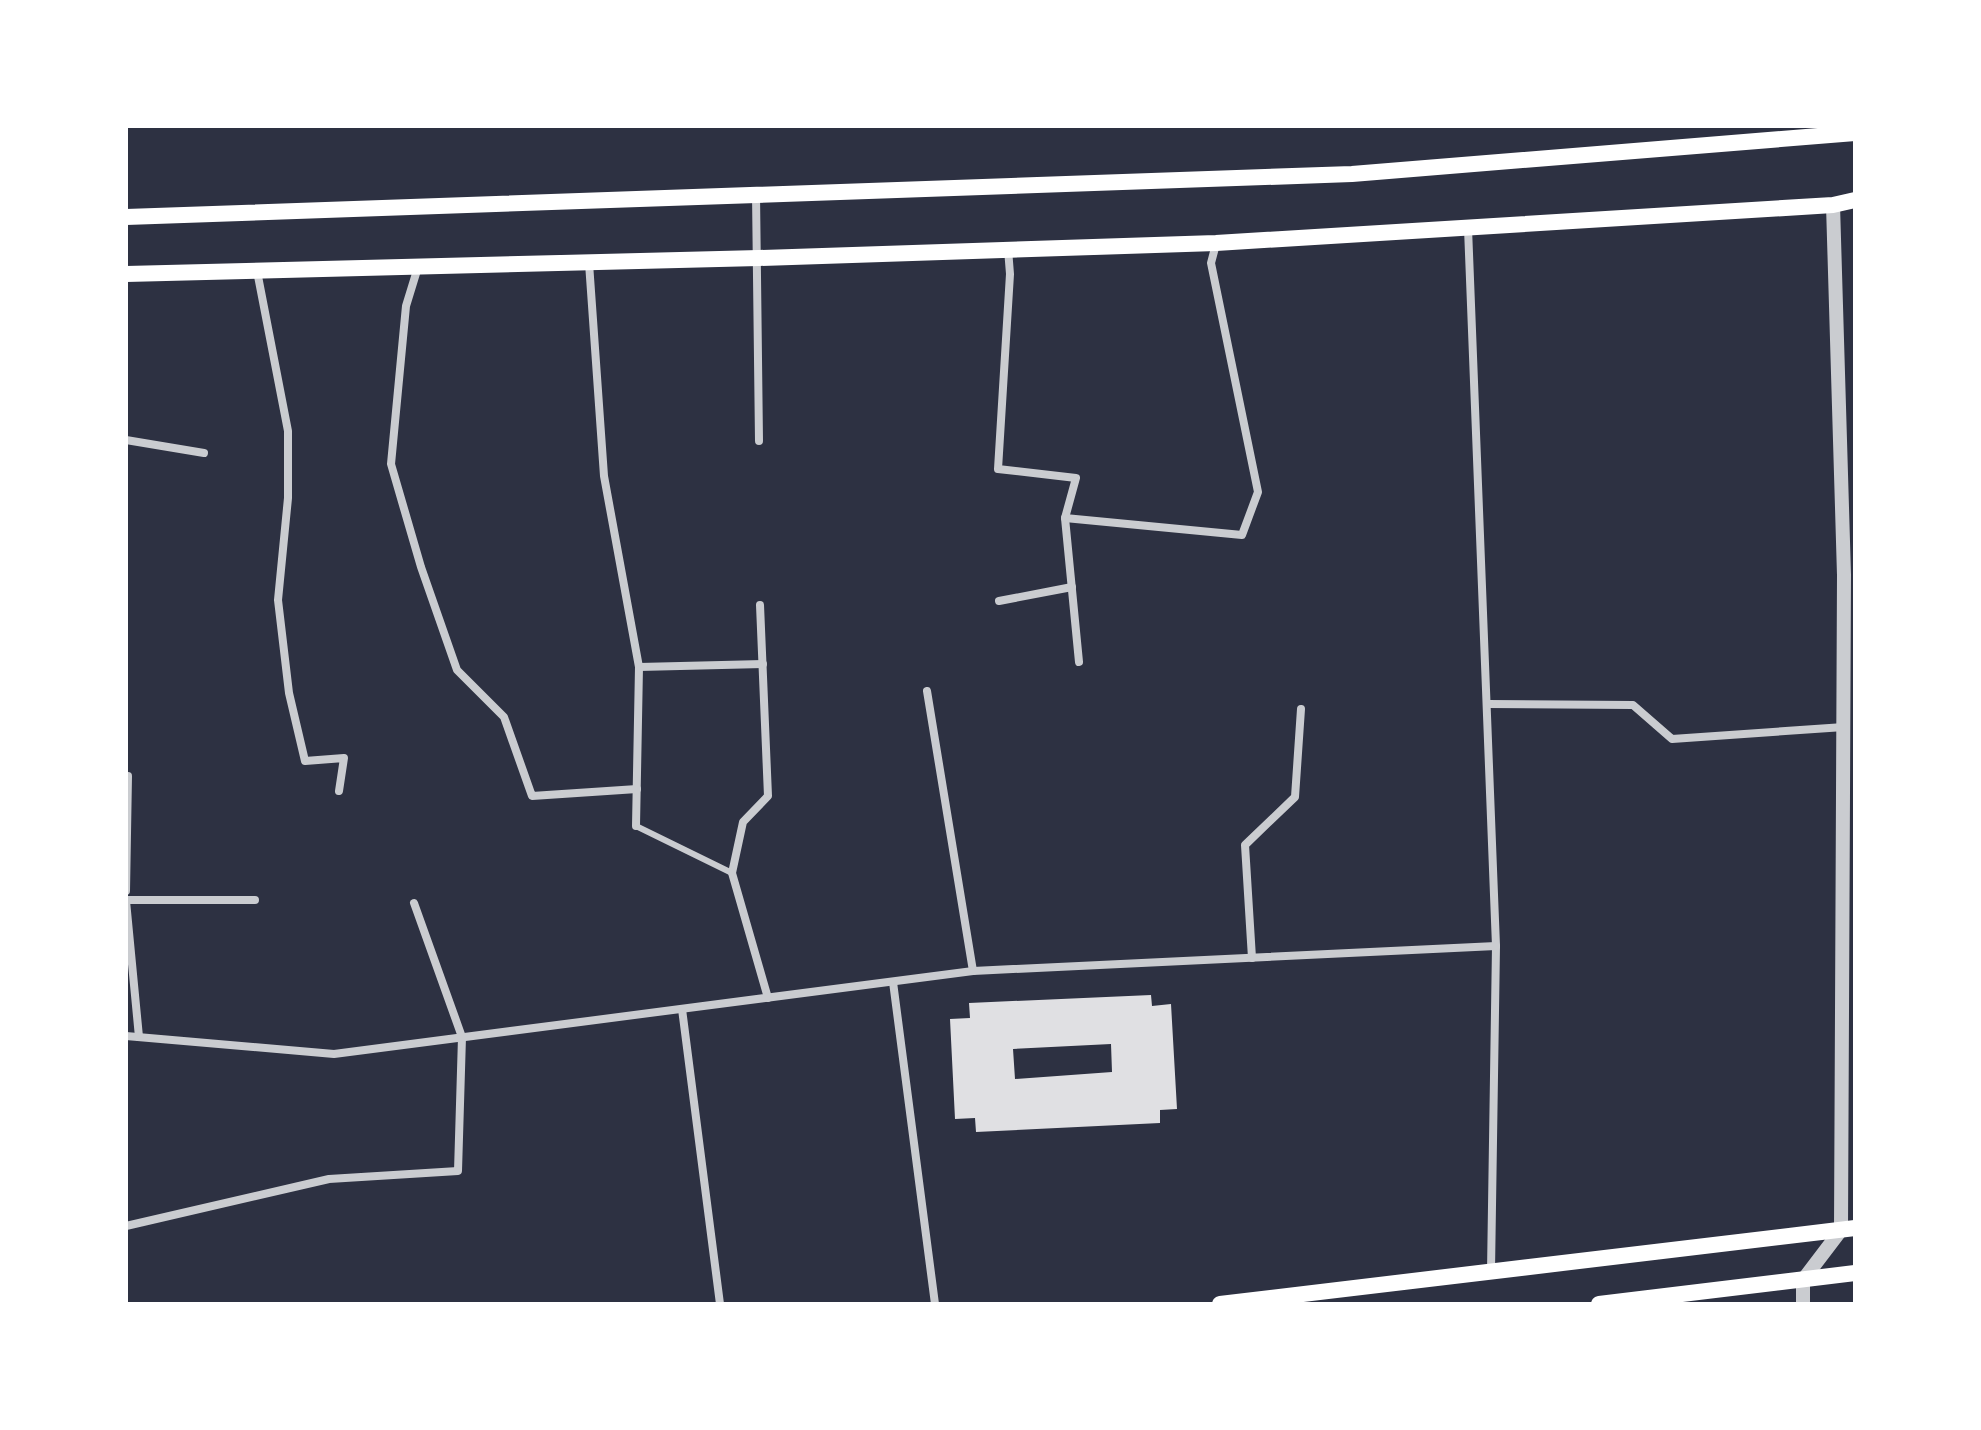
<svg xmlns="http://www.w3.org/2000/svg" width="1981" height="1430" viewBox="0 0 1981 1430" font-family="'Times New Roman',serif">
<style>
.building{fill:#e0e0e3;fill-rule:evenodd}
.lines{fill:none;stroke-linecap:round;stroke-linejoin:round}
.service{stroke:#caccd0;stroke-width:6}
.minor{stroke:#caccd0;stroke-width:8}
.tertiary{stroke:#caccd0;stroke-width:14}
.secondary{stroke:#fff;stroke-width:16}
</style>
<rect width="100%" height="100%" fill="#2d3142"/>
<path class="building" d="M1151 995 1152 1006 1171 1004 1177 1109 1160 1110V1123L976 1132 975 1118 955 1119 950 1019 970 1018 969 1003ZM1111 1044 1112 1072 1015 1079 1013 1049Z"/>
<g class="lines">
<path class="service" d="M636 826 732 873"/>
<g class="minor">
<path d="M756 194 759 441"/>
<path d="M1468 228 1496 946 1491 1271"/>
<path d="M1008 249 1010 274 998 469 1076 478 1065 518 1079 662"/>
<path d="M589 263 604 476 639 667 636 826"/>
<path d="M418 267 406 306 391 464 421 567 457 670 504 717 532 796 637 789"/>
<path d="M257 271 288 431V498L278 600 289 693 305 761 344 758 339 791"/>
<path d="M126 440 204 453"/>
<path d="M1065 518 1242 535 1258 492 1211 263 1216 244"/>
<path d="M999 601 1072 587"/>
<path d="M760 605 768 796 743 822 732 873 768 998"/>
<path d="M639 667 763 664"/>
<path d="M927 691 973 971"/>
<path d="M1488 704 1633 705 1672 739 1844 727"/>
<path d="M126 891 128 776"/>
<path d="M126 900H255"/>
<path d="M126 901 139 1037"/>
<path d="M1252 958 1245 845 1295 797 1301 709"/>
<path d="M893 982 935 1304"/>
<path d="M682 1009 720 1304"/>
<path d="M126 1036 334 1054 973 971 1496 946"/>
<path d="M126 1226 329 1179 458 1171 462 1037 414 903"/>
</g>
<path class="tertiary" d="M1803 1304V1280L1841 1230 1844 575 1833 205"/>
<g class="secondary">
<path d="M126 217 1352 174 1855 133"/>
<path d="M126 274 759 258 1216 243 1833 205 1855 200"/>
<path d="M1220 1304 1855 1228"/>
<path d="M1599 1304 1855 1273"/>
</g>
</g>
<rect width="1981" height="1430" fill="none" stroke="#ffffff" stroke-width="256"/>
</svg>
